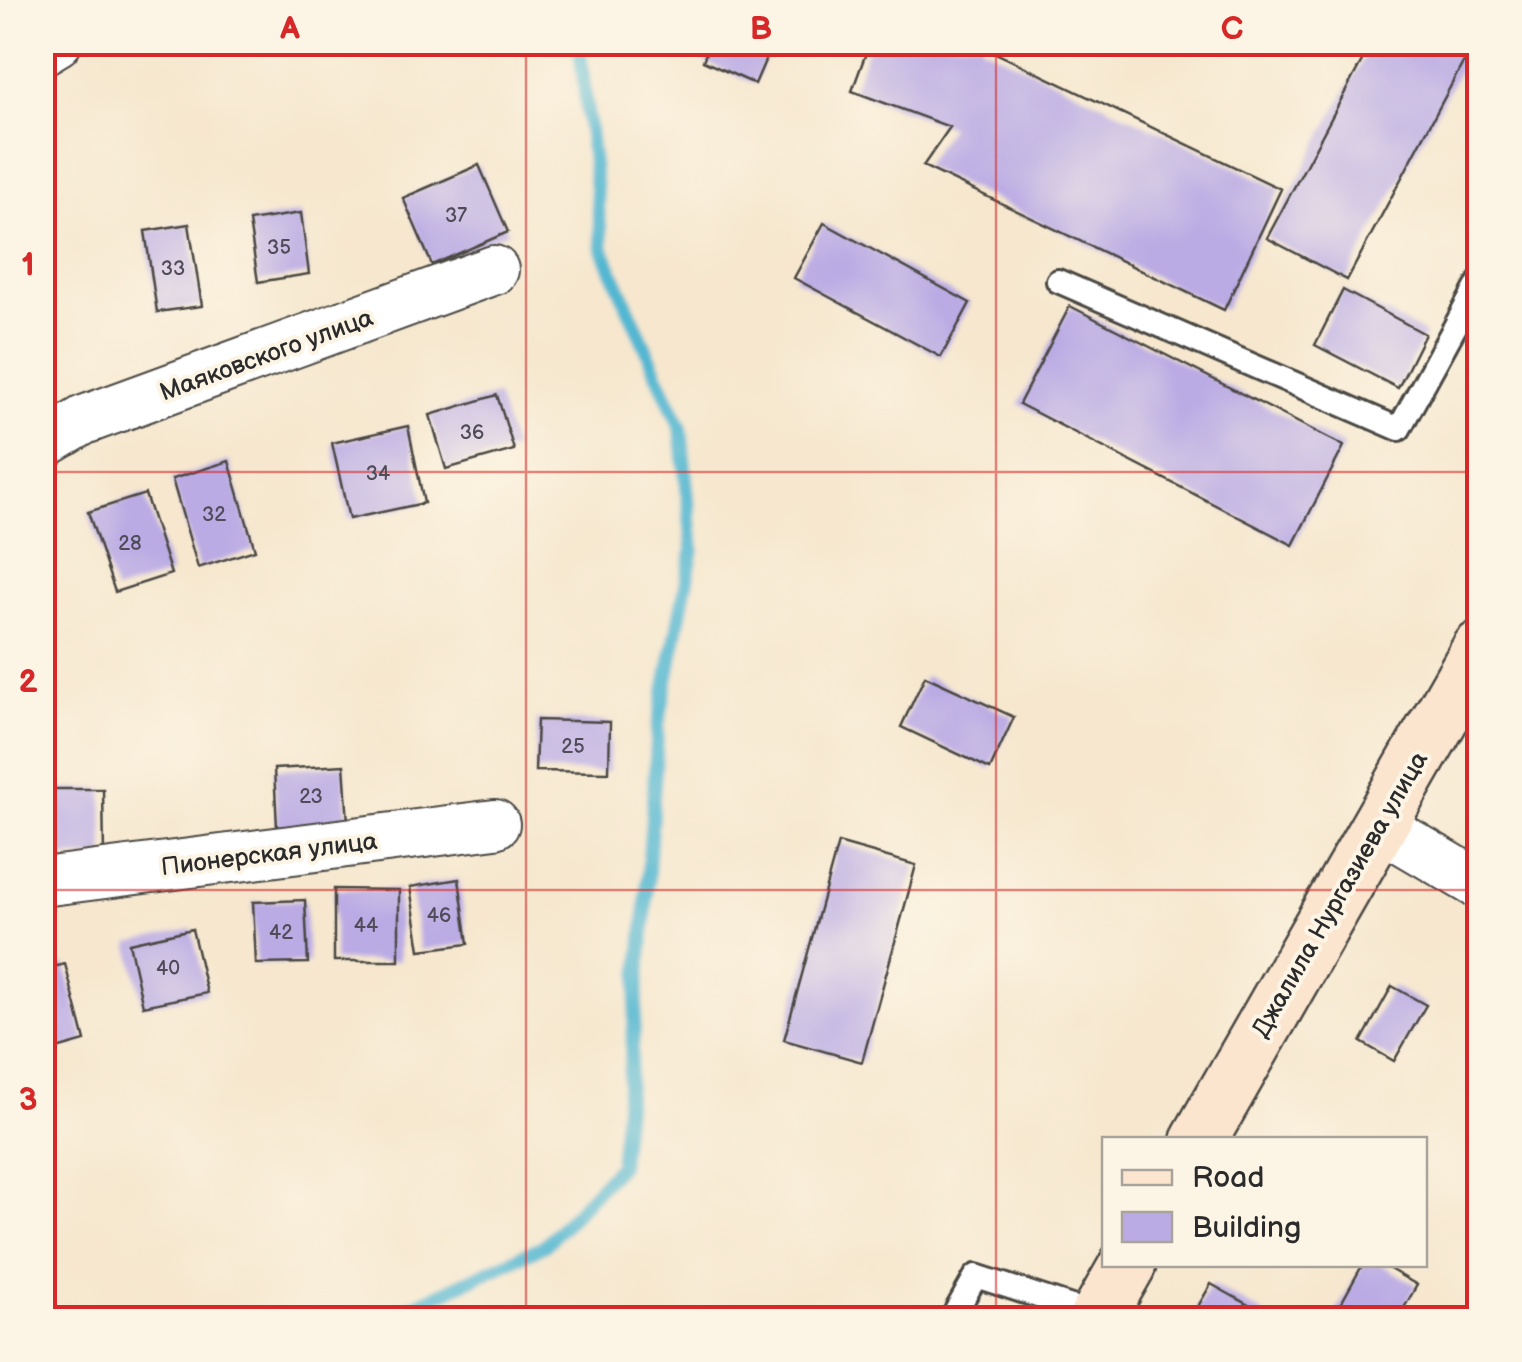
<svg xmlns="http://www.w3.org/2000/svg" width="1522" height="1362" viewBox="0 0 1522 1362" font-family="'Balsamiq Sans',sans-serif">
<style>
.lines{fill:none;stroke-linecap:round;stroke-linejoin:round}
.stream{stroke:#53b7d1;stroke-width:14}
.building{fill:#baabe4}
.lane-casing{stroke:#494743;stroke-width:28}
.street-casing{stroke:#494743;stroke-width:52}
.secondary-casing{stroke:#494743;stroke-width:60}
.lane{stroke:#fff;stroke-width:22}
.street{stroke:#fff;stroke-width:48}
.secondary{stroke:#fbe5cf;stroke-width:55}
.grid{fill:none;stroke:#d62828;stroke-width:2.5;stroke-opacity:0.55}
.labels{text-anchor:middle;stroke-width:8;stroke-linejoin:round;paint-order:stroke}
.number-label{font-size:20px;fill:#4f4b59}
.street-label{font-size:25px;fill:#2b2b2b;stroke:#fcf5e5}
.neatline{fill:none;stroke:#d62828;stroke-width:4}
.grid-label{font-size:32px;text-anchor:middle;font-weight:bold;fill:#d62828}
</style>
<rect width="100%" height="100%" fill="#fcf5e5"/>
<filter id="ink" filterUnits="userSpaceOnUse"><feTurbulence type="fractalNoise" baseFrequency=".01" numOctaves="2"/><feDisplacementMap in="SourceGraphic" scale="20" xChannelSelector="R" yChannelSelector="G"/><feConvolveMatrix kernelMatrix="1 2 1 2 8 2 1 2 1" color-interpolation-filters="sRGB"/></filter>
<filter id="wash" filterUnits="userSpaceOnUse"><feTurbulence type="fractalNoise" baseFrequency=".0048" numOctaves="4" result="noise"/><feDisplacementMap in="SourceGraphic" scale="40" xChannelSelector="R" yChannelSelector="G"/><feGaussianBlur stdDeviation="2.25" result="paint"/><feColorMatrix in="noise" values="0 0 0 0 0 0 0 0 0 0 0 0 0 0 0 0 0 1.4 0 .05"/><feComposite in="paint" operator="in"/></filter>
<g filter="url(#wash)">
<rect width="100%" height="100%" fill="#f6e7ce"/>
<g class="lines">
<path class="stream" d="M383 1320 545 1245 620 1165 645 918 658 726 693 549 681 428 603 250 579 42"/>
</g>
<g id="blocks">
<g class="building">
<path d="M710 42H773L755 84 703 61Z"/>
<path d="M870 42H982L981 46 1281 189 1224 310 923 166 950 127 852 91Z"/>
<path d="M1372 42H1480V72L1463 63 1347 280 1267 238Z"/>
<path d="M479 165 508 232 432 265 403 198Z"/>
<path d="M301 213 309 274 258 282 249 221Z"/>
<path d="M824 223 970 303 941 357 794 278Z"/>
<path d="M189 224 202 306 157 312 145 231Z"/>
<path d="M1343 290 1425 334 1398 388 1315 345Z"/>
<path d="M1070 306 1344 446 1293 545 1019 404Z"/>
<path d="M497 395 514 450 446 469 430 415Z"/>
<path d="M408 426 424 503 349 519 332 443Z"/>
<path d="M229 461 255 550 198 568 172 479Z"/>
<path d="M145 494 171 574 115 592 88 512Z"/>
<path d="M925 676 1014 717 990 769 901 727Z"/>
<path d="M537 720 610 722 609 772 535 771Z"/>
<path d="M344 765 348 823 277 827 274 769Z"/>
<path d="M42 789H103L104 857H42Z"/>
<path d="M838 843 916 865 862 1062 784 1040Z"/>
<path d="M459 879 468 944 420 950 410 887Z"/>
<path d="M334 889 399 890V961H334Z"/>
<path d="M305 900 308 963 256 964 253 902Z"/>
<path d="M192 929 207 993 143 1006 129 943Z"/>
<path d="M65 964 85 1041 42 1053V970Z"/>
<path d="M1392 986 1426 1005 1394 1061 1361 1042Z"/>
<path d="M1363 1264H1381L1417 1285 1397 1320H1340L1334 1316Z"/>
<path d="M1211 1284 1263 1313 1260 1320H1190Z"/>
</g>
</g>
</g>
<g filter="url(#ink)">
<use href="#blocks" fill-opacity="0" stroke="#494743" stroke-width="2.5"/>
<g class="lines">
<g class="lane-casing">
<g id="lane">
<path d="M1058 281 1399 429 1480 281"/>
<path d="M951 1320 976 1276 1099 1316"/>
</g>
</g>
<g class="street-casing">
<g id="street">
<path d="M42 51 57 42"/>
<path d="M42 445 84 420 494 270"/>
<path d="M1378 825 1480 885"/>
<path d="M42 882 495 824"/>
</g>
</g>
<g class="secondary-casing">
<g id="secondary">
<path d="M1199 1140 1480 649"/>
<path d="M1096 1320 1128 1264"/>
</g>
</g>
<use href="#lane" class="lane"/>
<use href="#street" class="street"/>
<use href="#secondary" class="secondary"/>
</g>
</g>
<path class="grid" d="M526 42V1320M996 42V1320M42 472H1480M42 890H1480"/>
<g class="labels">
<g class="number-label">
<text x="456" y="222">37</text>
<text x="279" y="254">35</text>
<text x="173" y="275">33</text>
<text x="472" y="439">36</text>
<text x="378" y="480">34</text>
<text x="214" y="521">32</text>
<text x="130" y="550">28</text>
<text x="573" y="753">25</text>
<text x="311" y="803">23</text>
<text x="439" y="922">46</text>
<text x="366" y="932">44</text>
<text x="281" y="939">42</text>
<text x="168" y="975">40</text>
</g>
<g class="street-label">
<text transform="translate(266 354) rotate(-20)" y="9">Маяковского улица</text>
<text transform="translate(269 853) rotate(-7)" y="9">Пионерская улица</text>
<text transform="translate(1339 894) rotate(-60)" y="9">Джалила Нургазиева улица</text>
</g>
</g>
<rect width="1522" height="1362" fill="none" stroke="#fcf5e5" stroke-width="110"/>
<rect x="1102" y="1137" width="325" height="130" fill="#fcf5e5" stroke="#a8a49b" stroke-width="2.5"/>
<rect x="1122" y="1170" width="50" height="15" fill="#fbe5cf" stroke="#a8a49b" stroke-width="2.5"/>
<text x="1192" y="1187" font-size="30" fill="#2b2b2b">Road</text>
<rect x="1122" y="1212" width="50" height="30" fill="#baabe4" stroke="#a8a49b" stroke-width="2.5"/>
<text x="1192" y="1237" font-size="30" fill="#2b2b2b">Building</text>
<rect x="55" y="55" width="1412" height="1252" class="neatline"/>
<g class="grid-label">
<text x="290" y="39">A</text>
<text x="761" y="39">B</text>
<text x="1232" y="39">C</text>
<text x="28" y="275">1</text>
<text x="28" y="692">2</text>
<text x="28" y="1110">3</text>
</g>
</svg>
